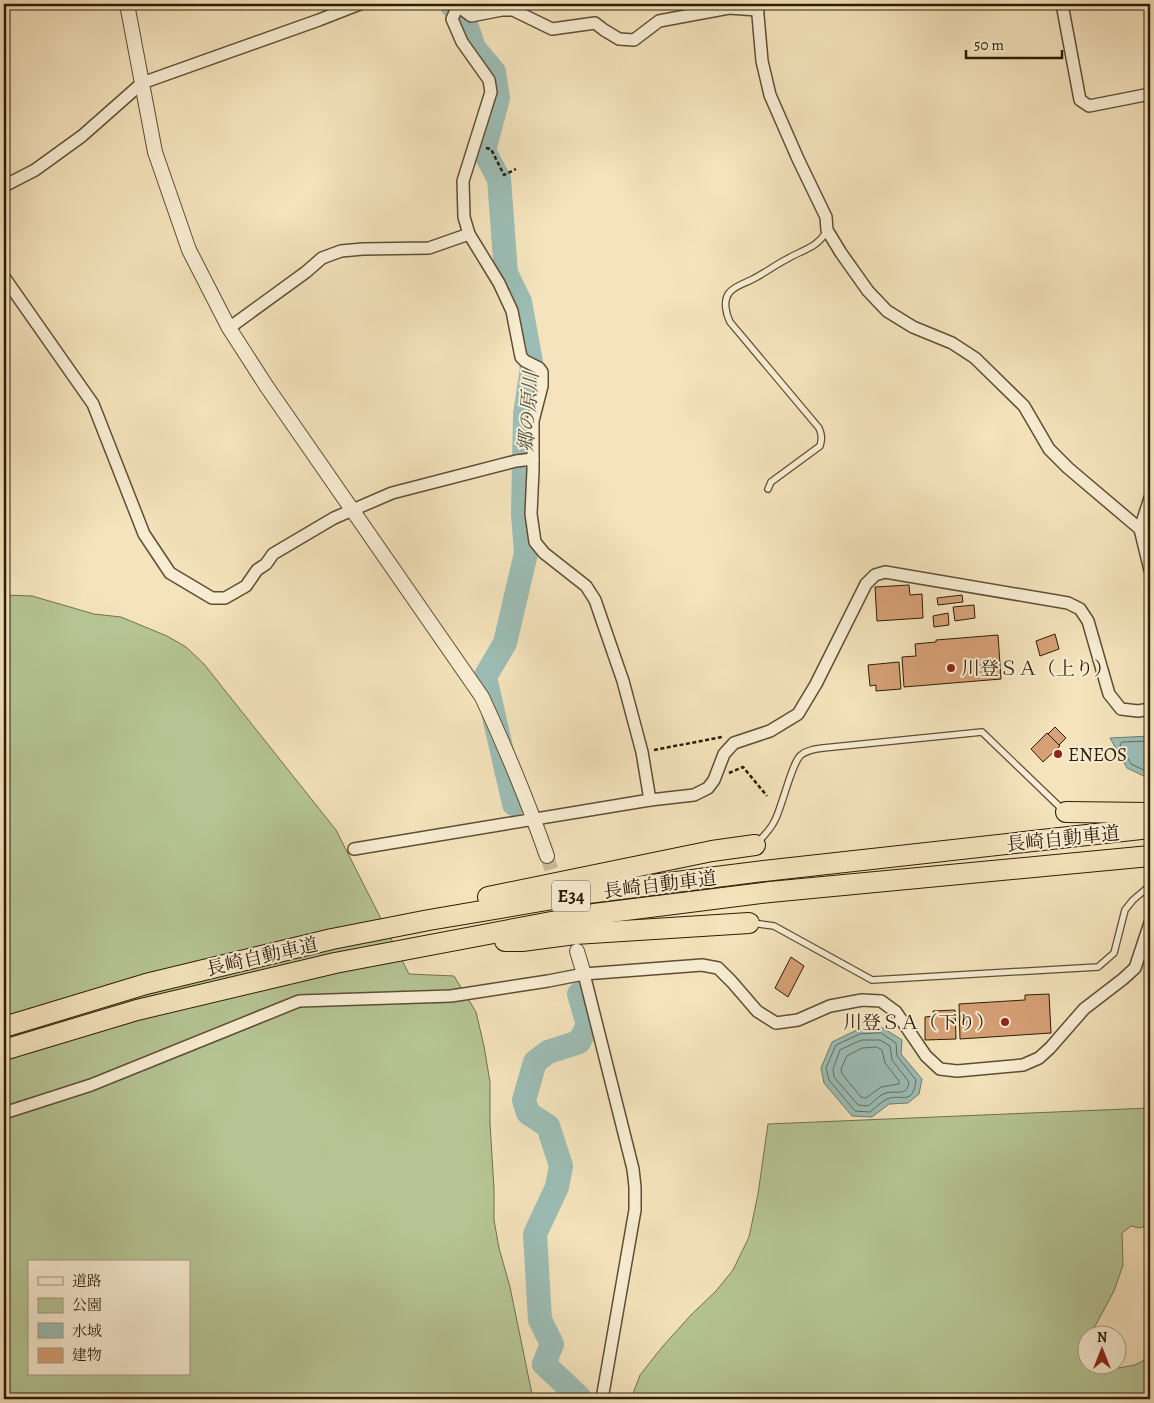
<svg xmlns="http://www.w3.org/2000/svg" width="1154" height="1403" viewBox="0 0 1154 1403" font-family="Alegreya,'Noto Serif JP',serif">
<style>
.green{fill:#b6c595;stroke:#71704e;fill-rule:evenodd}
.water{fill:#9cbdb5;stroke:#6f7d6f}
.lines{fill:none;stroke-linecap:round;stroke-linejoin:round}
.shore{stroke:#646c5e;stroke-width:1}
.river{stroke:#9cbdb5;stroke-width:24}
.building{fill:#d7a177;stroke:#2c1c06}
.tertiary-tunnel{stroke:#ccbb98;stroke-width:14;stroke-dasharray:14 7;stroke-linecap:butt}
.service-casing{stroke:#5e4e34;stroke-width:8}
.minor-casing{stroke:#5e4e34;stroke-width:14}
.tertiary-casing{stroke:#5e4e34;stroke-width:16}
.motorway-casing{stroke:#2c1c06;stroke-width:22}
.path{stroke:#2c1c06;stroke-width:2.5;stroke-dasharray:4 2.5;stroke-linecap:butt}
.service{stroke:#f8edd3;stroke-width:5.5}
.minor{stroke:#f8edd3;stroke-width:11}
.tertiary{stroke:#f8edd3;stroke-width:14}
.motorway{stroke:#f4e3bc;stroke-width:20}
.poi-dot{fill:#8f2418;stroke:#f8edd3;stroke-width:2}
.labels{text-anchor:middle;stroke-width:4;stroke-linejoin:round;paint-order:stroke}
.shield{fill:#f8edd3;stroke:#695b44;stroke-width:1}
.shield-label{font-size:18px;font-weight:bold;fill:#2c1c06}
.poi-label{font-size:19px;fill:#2c1c06;stroke:#f8edd3;text-anchor:start}
.street-label{font-size:19px;fill:#2c1c06;stroke:#f8edd3}
.water-label{font-size:20px;font-style:italic;fill:#535443;stroke:#f8edd3}
</style>
<rect width="100%" height="100%" fill="#f4e3bc"/>
<filter id="stains"><feTurbulence type="fractalNoise" baseFrequency=".004" numOctaves="4"/><feColorMatrix values="0 0 0 0 .2 0 0 0 0 .09 0 0 0 0 .02 0 0 0 .5 -.17"/></filter>
<radialGradient id="worn" r=".72"><stop offset=".6" stop-color="#630" stop-opacity="0"/><stop offset="1" stop-color="#630" stop-opacity=".3"/></radialGradient>
<g class="green">
<path d="M4 595 32 596 94 614 121 617 167 636 186 647 204 664 336 830 409 974 454 976 476 1012 484 1046 490 1082V1123L494 1189V1220L499 1248 510 1287 533 1399H4ZM29 1262H189V1374H29Z"/>
<path d="M1150 1108V1224L1140 1228 1131 1226 1122 1233 1123 1265 1114 1291 1093 1330 1092 1335 1086 1336V1366H1093L1094 1369 1101 1371 1135 1365 1150 1357V1399H631L640 1375 663 1346 691 1315 716 1291 733 1270 749 1237 758 1194 768 1124Z"/>
</g>
<g class="water">
<path d="M1150 736V778H1148L1127 768 1110 738Z"/>
<path d="M883 1028 902 1040 901 1054 922 1079 919 1094 908 1103 889 1104 872 1117 852 1116 824 1083 821 1068 832 1042 859 1029Z"/>
</g>
<g class="lines">
<g class="shore">
<path d="M1150 741 1122 742 1120 745 1131 764 1150 773"/>
<path d="M881 1033 896 1043 897 1056 916 1080C913 1107 901 1093 887 1099 881 1102 875 1108 870 1112L855 1111 829 1080 826 1068 836 1045 860 1034Z"/>
<path d="M862 1040H880L890 1046 892 1060 909 1082C907 1097 897 1090 886 1093 879 1095 874 1102 868 1106L858 1105 834 1077 833 1069 840 1050Z"/>
<path d="M863 1048 877 1047 882 1050 885 1063 899 1081V1084L881 1087 866 1098 861 1097 842 1074 841 1069 847 1056Z"/>
</g>
<g class="river">
<path d="M451 4 465 21 474 48 494 72 498 98 484 151 499 179 506 273 520 302 532 368 525 414 523 514 526 553 505 643 485 677 514 804"/>
<path d="M579 1399V1397L544 1364 552 1344 540 1320 535 1234 557 1187 561 1166 548 1126 528 1113 524 1100 535 1062 548 1052 579 1042 588 1025 579 994"/>
</g>
</g>
<g class="building">
<path d="M909 585 910 595 922 594 923 618 877 621 875 587Z"/>
<path d="M962 595 963 602 938 605 937 598Z"/>
<path d="M974 605 975 618 955 621 953 607Z"/>
<path d="M948 613 949 625 934 627 933 616Z"/>
<path d="M1055 634 1059 649 1040 656 1036 641Z"/>
<path d="M998 635 1001 679 904 687 902 657 916 656 915 644 936 642V640Z"/>
<path d="M899 662 901 689 876 691V685L870 686 868 665Z"/>
<path d="M1055 727 1066 738 1059 745 1048 734Z"/>
<path d="M1047 733 1060 746 1043 762 1031 749Z"/>
<path d="M791 957 804 966 788 997 775 988Z"/>
<path d="M1049 994 1051 1033 960 1039 959 1004 1025 1000V995Z"/>
<path d="M955 1010 956 1039 925 1040V1017L934 1016 933 1011Z"/>
</g>
<g class="lines">
<path class="tertiary-tunnel" d="M547 856 569 926"/>
<g class="service-casing">
<g id="service">
<path d="M768 489 771 482 820 446C822 439 822 435 819 428L730 322C726 314 723 301 729 293 734 286 746 283 753 279 765 273 775 265 787 259 802 250 819 247 827 230"/>
<path d="M758 842C765 835 771 829 775 820 782 807 792 762 801 755 807 750 815 749 823 748L982 732 1064 811"/>
<path d="M752 923 774 926 872 980 1098 967 1114 953 1125 910 1133 900 1146 889 1150 888"/>
</g>
</g>
<g class="minor-casing">
<g id="minor">
<path d="M458 4V6L471 16 502 10H513L552 29 595 23 604 30 619 39 634 40 659 21 729 8 758 10"/>
<path d="M757 4 762 61 770 95 798 159 826 217 827 230 841 253 868 291 887 311 913 327 952 343 975 358 1024 406 1049 449 1068 468 1140 529"/>
<path d="M1062 4 1080 100 1089 106 1150 94"/>
<path d="M458 6 452 19 462 42 489 80 491 92 463 181 464 217 469 234 499 283 512 311 521 357 525 361 539 368 542 372V386L533 421V470L531 514 535 542 544 553 586 586 595 600 623 681 642 752 650 800"/>
<path d="M4 186 35 170 82 136 142 83 319 20 360 4"/>
<path d="M4 277 93 404 144 534 170 573 212 598H225L246 586 257 570 266 564 273 554 334 518 392 493 516 461 533 459"/>
<path d="M229 328 306 272 322 258 341 251 363 249 429 248 469 234"/>
<path d="M1150 498 1140 529 1150 570"/>
<path d="M354 849 650 800 694 795 708 788 714 780 724 754 734 743 770 731 798 714 816 684 866 584 875 575 885 572 1068 603 1080 609 1088 621 1109 694 1121 709 1138 711 1150 709"/>
<path d="M584 974 633 1169 635 1187V1210L602 1399"/>
<path d="M4 1113 91 1085 299 1001 451 996 548 981 584 974 702 965 718 968 732 982 757 1011 776 1023 798 1020 830 1006 862 1000 881 1001 896 1012 926 1056 940 1069 957 1071 1023 1065 1039 1058 1050 1048 1084 1009 1123 979 1135 968 1150 923"/>
</g>
</g>
<g class="tertiary-casing">
<g id="tertiary">
<path d="M127 4 155 152 189 250 229 328 267 387 482 697C506 749 528 802 547 856"/>
<path d="M577 951 584 974"/>
</g>
</g>
<g class="motorway-casing">
<g id="motorway">
<path d="M1066 812 1150 813"/>
<path d="M488 897 712 851 755 845"/>
<path d="M505 941H522L575 934 749 923"/>
<path d="M4 1027 146 984 332 939 429 920 588 893 764 871 1150 828"/>
<path d="M4 1050 137 1010 335 963 594 914 770 892 1150 856"/>
</g>
</g>
<g class="path">
<path d="M486 148 491 149 504 175 516 169"/>
<path d="M654 750 722 737 724 738"/>
<path d="M729 773 743 767 767 796"/>
</g>
<use href="#service" class="service"/>
<use href="#minor" class="minor"/>
<use href="#tertiary" class="tertiary"/>
<use href="#motorway" class="motorway"/>
</g>
<g class="poi-dot">
<circle cx="951" cy="668" r="5"/>
<circle cx="1058" cy="754" r="5"/>
<circle cx="1005" cy="1022" r="5"/>
</g>
<g class="labels">
<rect class="shield" x="552" y="880.5" width="38" height="31" rx="4"/>
<g class="shield-label">
<text x="571" y="902">E34</text>
</g>
<g class="poi-label">
<text x="961" y="675">川登ＳＡ（上り）</text>
<text x="1068" y="761">ENEOS</text>
<text x="995" y="1029" text-anchor="end">川登ＳＡ（下り）</text>
</g>
<g class="street-label">
<text transform="translate(1063 838) rotate(-6)" y="7">長崎自動車道</text>
<text transform="translate(660 884) rotate(-7)" y="7">長崎自動車道</text>
<text transform="translate(262 956) rotate(-13)" y="7">長崎自動車道</text>
</g>
<g class="water-label">
<text transform="translate(528 412) rotate(-86)" y="7">郷の原川</text>
</g>
</g>
<rect width="1154" height="1403" fill="none" stroke="#f4e3bc" stroke-width="20"/>
<rect x="5" y="5" width="1144" height="1393" fill="none" stroke="#2c1c06" stroke-width="2.5"/>
<rect x="10" y="10" width="1134" height="1383" fill="none" stroke="#2c1c06"/>
<rect x="28" y="1260" width="162" height="115" fill="#f8edd3" stroke="#a69981"/>
<rect x="38" y="1277" width="25" height="8" fill="#f8edd3" stroke="#a69981"/>
<text x="72" y="1286" font-size="15" fill="#2c1c06">道路</text>
<rect x="38" y="1298" width="25" height="15" fill="#b6c595" stroke="#a69981"/>
<text x="72" y="1310" font-size="15" fill="#2c1c06">公園</text>
<rect x="38" y="1323" width="25" height="15" fill="#9cbdb5" stroke="#a69981"/>
<text x="72" y="1336" font-size="15" fill="#2c1c06">水域</text>
<rect x="38" y="1348" width="25" height="15" fill="#d7a177" stroke="#a69981"/>
<text x="72" y="1360" font-size="15" fill="#2c1c06">建物</text>
<g transform="translate(1102 1350)"><circle r="24" fill="#f8edd3" stroke="#a69981"/>
<path d="M0-4L9 19L0 12L-9 19Z" fill="#8f2418"/>
<text y="-8" font-size="14" font-weight="bold" text-anchor="middle" fill="#2c1c06">N</text>
</g>
<path d="M966 50v8h96v-8" fill="none" stroke="#2c1c06" stroke-width="2.5"/>
<text x="974" y="50" font-size="15" fill="#2c1c06" stroke="#f8edd3" stroke-width="4" paint-order="stroke">50 m</text>
<rect width="100%" height="100%" filter="url(#stains)"/>
<rect width="100%" height="100%" fill="url(#worn)"/>
</svg>
